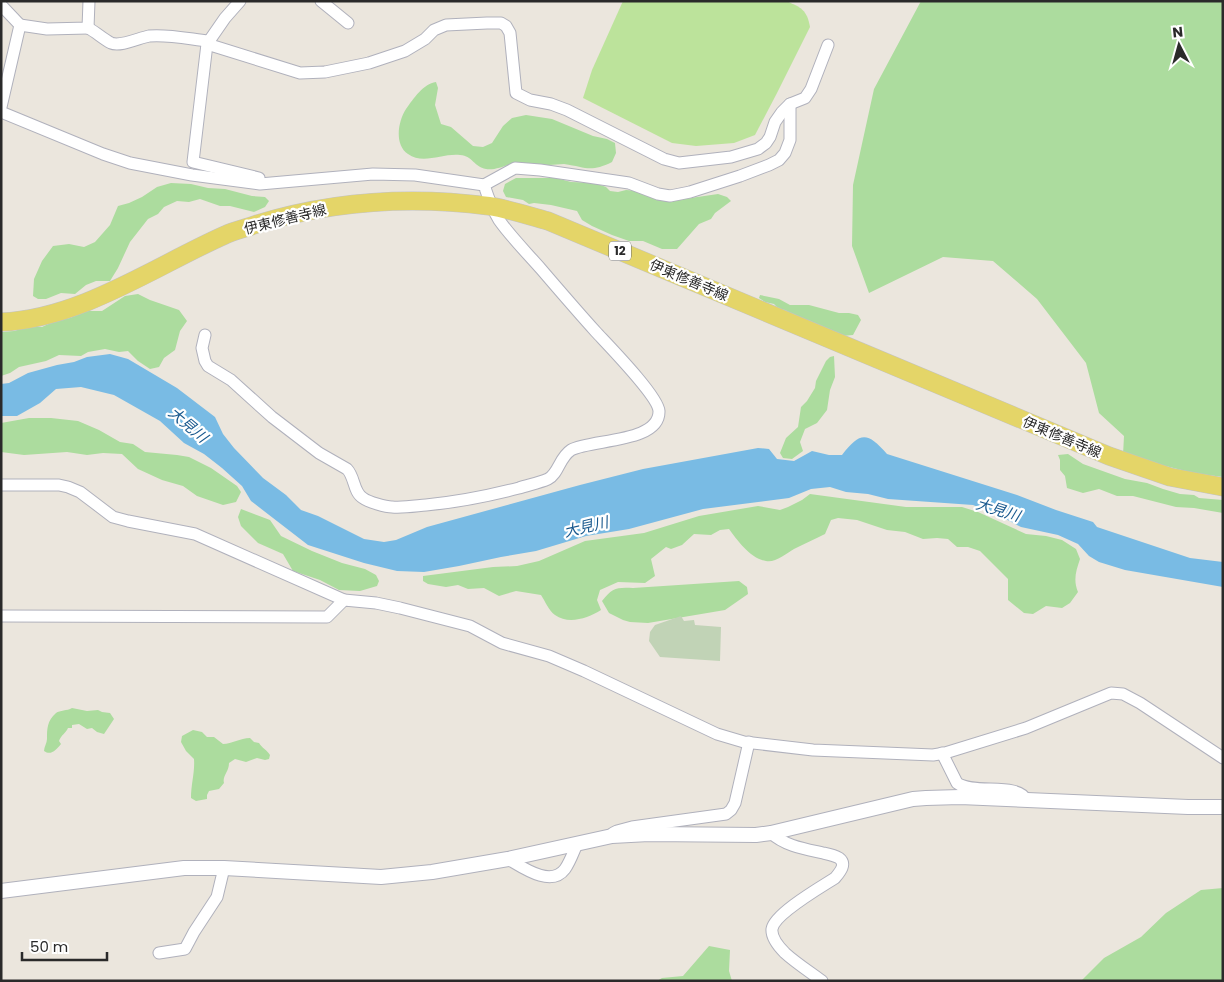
<svg xmlns="http://www.w3.org/2000/svg" width="1224" height="982" viewBox="0 0 1224 982" font-family="Poppins,'Noto Sans JP',sans-serif">
<style>
.green{fill:#acdc9e}
.cemetery{fill:#c1d3b6}
.pitch{fill:#bce39b}
.water{fill:#79bbe4}
.lines{fill:none;stroke-linecap:round;stroke-linejoin:round}
.minor-casing{stroke:#b0b1bc;stroke-width:13}
.tertiary-casing{stroke:#b0b1bc;stroke-width:16}
.primary-casing{stroke:#c3c3c3;stroke-width:19}
.minor{stroke:#fff;stroke-width:11}
.tertiary{stroke:#fff;stroke-width:14}
.primary{stroke:#e4d568;stroke-width:18}
.labels{text-anchor:middle;stroke-width:4.5;stroke-linejoin:round;paint-order:stroke}
.shield{fill:#fff;stroke:#6a6a6a;stroke-width:1}
.shield-label{font-size:12px;font-weight:bold;fill:#2a2a2a}
.street-label{font-size:14px;fill:#2a2a2a;stroke:#fff}
.water-label{font-size:15px;font-style:italic;fill:#19598e;stroke:#fff}
</style>
<rect width="100%" height="100%" fill="#ebe6dd"/>
<g class="green">
<path d="M921 1H1223V477L1193 473 1123 455 1124 436 1099 413 1086 363 1037 299 993 261 943 257 869 293 852 246 853 185 874 89Z"/>
<path d="M436 82 438 88 435 105 441 124 451 127 473 146 483 147 492 143 503 126 512 118 526 115 552 119 593 136 607 139 615 143 616 153 612 162C590 173 586 167 564 164 559 164 554 165 549 165 539 165 529 163 519 163 508 163 496 171 486 169 474 167 473 156 460 155 443 153 423 165 408 154 394 145 398 121 406 109 414 98 423 84 436 82Z"/>
<path d="M516 178H556L571 182 595 183 606 187 610 191 618 192 626 190 639 191 677 200 718 194 727 197 731 201 715 213 711 219 699 224 677 249H662L643 241H629L612 235 592 226 582 220 577 211 551 205 534 203 529 204 523 200 506 197 503 191 505 184Z"/>
<path d="M171 183 191 184 208 188 225 189 252 196 265 197 269 201 265 207 254 212 230 206H220L200 199 189 202 177 201 164 207 158 214 148 219 130 242 118 268 110 281H96L86 285 75 294 61 293 46 299H38L33 296 34 279 42 261 53 246 69 244 84 247 95 242 110 225 118 206 129 203 142 197 157 187Z"/>
<path d="M138 294 150 300 179 310 187 321 180 331 175 350 164 358 159 367 150 369 138 361 128 351 119 352 105 349 88 352 81 356 59 355 46 361 19 367 10 373 1 376V332L14 331 31 326 42 327 57 320 70 318 87 311H102L125 296Z"/>
<path d="M760 295 779 299 790 305H809L839 313H849L858 315 861 320 853 335 842 336 808 324 785 310 779 309 774 304 765 302 759 298Z"/>
<path d="M834 356 835 377 830 390 827 410 817 423 805 429 800 442 803 451 792 459 783 458 780 453 786 438 798 427 801 407 807 401 815 388 816 381 826 361 830 357Z"/>
<path d="M29 418H51L78 421 99 430 120 442 133 444 145 452 177 455 189 457 211 468 237 486 241 492 236 502 223 505 197 496 183 486 162 480 138 469 122 454 103 453 87 455 67 452 24 455 1 452V423Z"/>
<path d="M1068 454 1083 464 1125 479 1147 483 1163 489 1180 494 1194 495 1199 498 1223 500V513L1194 508 1176 507 1133 496H1117L1099 489 1083 493 1067 488 1065 476 1060 470V460L1058 455Z"/>
<path d="M810 494 906 507H962L978 512 1026 534 1046 536 1062 540 1076 549 1080 559C1076 571 1073 580 1078 592L1070 603 1062 608 1046 606 1033 614 1024 613 1008 600V579L980 551 968 547H957L948 539 937 538 923 539 905 532 887 530 857 520 838 518 831 520 825 534C815 539 804 544 794 549 786 554 775 563 766 561 751 559 737 540 729 529L720 530 711 535 694 534 682 545 671 549 666 547 651 559 655 576 645 583 618 582 600 590 597 600 601 610C588 618 569 625 555 615 549 611 545 601 541 595L516 591 499 596 484 588 468 589 458 585 446 587 428 584 423 581V576L493 567 517 566 539 561 585 541 644 533 699 516 758 506 780 510 788 507 802 500Z"/>
<path d="M241 509 270 520 281 536 312 551 342 563 365 569 376 575 379 581 377 586 360 591 339 590 320 580 293 571 283 554 258 543 241 526 238 517Z"/>
<path d="M739 581 747 587 748 594 725 610 648 623 630 622 623 620 609 613 602 601C612 588 617 587 633 588Z"/>
<path d="M72 708 87 711 98 710 102 712 110 713 114 719 104 734 97 732 92 728 87 729 79 724 72 725V728H68C66 733 61 735 59 741L61 744C56 750 51 756 44 751 44 747 47 743 47 739 47 729 47 721 56 713 60 710 67 711 72 708Z"/>
<path d="M193 730 202 732 207 737H214L223 744C232 744 240 738 250 738L254 742 259 743C262 748 267 750 270 755L269 759 265 760 257 758 246 762 235 759 229 763C229 772 222 776 224 783L219 789 209 791 207 795V799L196 801 191 798C191 784 195 772 194 759L186 751 181 742 182 736Z"/>
<path d="M1223 888V981H1081L1104 958 1141 937 1166 913 1201 890Z"/>
<path d="M709 946 730 950 729 971 732 981H657L662 978 683 976Z"/>
</g>
<path class="cemetery" d="M681 616 684 621 694 620 695 625 721 627 720 661 660 657 649 641 650 632 655 625Z"/>
<path class="pitch" d="M623 1H786C801 7 807 10 810 27L777 93 755 135 734 143 696 146 672 143 583 98 592 70Z"/>
<path class="water" d="M110 354 128 359 177 388 215 417 223 434 234 448 263 478 286 495 301 510 318 516 364 539 384 542 396 540 427 527 580 485 643 469 758 448 769 449 777 459 794 461 812 451 829 455H842C860 432 867 431 887 454L1017 495 1056 510 1093 522 1097 527 1190 558 1223 562V587L1125 570 1099 562 1089 556 1078 544 1058 535 1021 527 1000 516 973 505 888 499 868 494 846 492 830 487 811 489 789 498 703 509 629 529 586 536 536 551 501 557 459 566 424 572 397 571 364 563 308 545 251 501 242 486 222 468 204 454 184 443 160 421 114 395 81 387 56 389 40 403 17 416H1V384L9 383 28 373 57 365 74 362 87 357Z"/>
<g class="lines">
<g class="minor-casing">
<g id="minor">
<path d="M240 1 225 18 207 44 193 162 259 178"/>
<path d="M321 1 348 23"/>
<path d="M1 5 20 25"/>
<path d="M88 28C96 32 103 39 111 43 120 47 139 38 149 36 167 34 190 39 208 41"/>
<path d="M207 44 300 73 325 72 369 63 405 51 425 39 434 30 446 25 487 23H501L506 26 510 33 516 93 530 100 551 104 567 110 664 159 679 163 731 157 758 149 766 143 770 137 775 122 782 112 790 104 805 98 811 89 828 45"/>
<path d="M1 107 20 25 47 29 88 28 89 1"/>
<path d="M1 112 103 154 130 163 192 175 260 184 373 174 415 175 484 185C488 197 492 209 499 220 511 237 527 253 541 269 559 290 577 311 596 332 608 345 658 396 659 411 660 443 591 439 571 450 559 458 559 473 548 479 539 483 528 485 519 488 488 496 457 502 426 505 415 506 403 508 392 507 386 507 368 502 363 498 353 492 355 477 347 469L319 453 272 417 231 380 208 366 205 361 202 348 205 335"/>
<path d="M484 185 515 168 540 170 629 183 658 194 670 196 690 192 740 176 769 165 779 160 785 153 790 140V104"/>
<path d="M1 485H59L68 487 80 492 113 517 128 521 195 534 344 600"/>
<path d="M1 616 327 617 344 600 376 603 400 608 470 626 502 643 549 656 584 671 717 734 744 742 813 750 933 755 945 753 1026 728 1111 693 1123 694 1140 703 1223 758"/>
<path d="M942 753 957 783C973 795 1019 782 1026 800"/>
<path d="M613 833 617 831 632 827 726 814 731 810 735 803 749 742"/>
<path d="M771 833C785 846 805 849 823 853 828 854 834 855 839 858 847 864 840 872 835 878 821 887 774 914 772 929 771 938 779 947 785 953 796 963 810 972 822 981"/>
<path d="M508 859C522 867 551 888 565 869 570 862 573 853 577 844"/>
<path d="M159 953 185 949 194 932 217 897 224 868"/>
</g>
</g>
<g class="tertiary-casing">
<path id="tertiary" d="M1 891 184 868H224L381 877 432 872 508 859 612 836 649 834 756 835 771 833 913 799 926 798 960 797 1188 807H1223"/>
</g>
<g class="primary-casing">
<path id="primary" d="M1 322C80 319 155 266 225 235 235 230 247 228 257 224 332 201 412 196 489 206 509 209 529 216 548 221L1109 456 1170 477 1223 487"/>
</g>
<use href="#minor" class="minor"/>
<use href="#tertiary" class="tertiary"/>
<use href="#primary" class="primary"/>
</g>
<g class="labels">
<rect class="shield" x="609" y="241.5" width="22" height="19" rx="4"/>
<g class="shield-label">
<text x="620" y="255">12</text>
</g>
<g class="street-label">
<text transform="translate(285 219) rotate(-14)" y="5">伊東修善寺線</text>
<text transform="translate(689 280) rotate(23)" y="5">伊東修善寺線</text>
<text transform="translate(1062 437) rotate(23)" y="5">伊東修善寺線</text>
</g>
<g class="water-label">
<text transform="translate(188 425) rotate(40)" y="5">大見川</text>
<text transform="translate(998 510) rotate(17)" y="5">大見川</text>
<text transform="translate(586 527) rotate(-13)" y="5">大見川</text>
</g>
</g>
<rect width="1224" height="982" fill="none" stroke="#2a2a2a" stroke-width="5"/>
<g transform="translate(1179 45) rotate(354)" stroke="#ffffff" stroke-width="4" paint-order="stroke">
<path d="M0-4L9 19L0 12L-9 19Z" fill="#2a2a2a"/>
<text y="-8" font-size="14" font-weight="bold" text-anchor="middle" fill="#2a2a2a">N</text>
</g>
<path d="M22 952v8h85v-8" fill="none" stroke="#2a2a2a" stroke-width="2.5"/>
<text x="30" y="952" font-size="15" fill="#2a2a2a" stroke="#ffffff" stroke-width="4" paint-order="stroke">50 m</text>
</svg>
